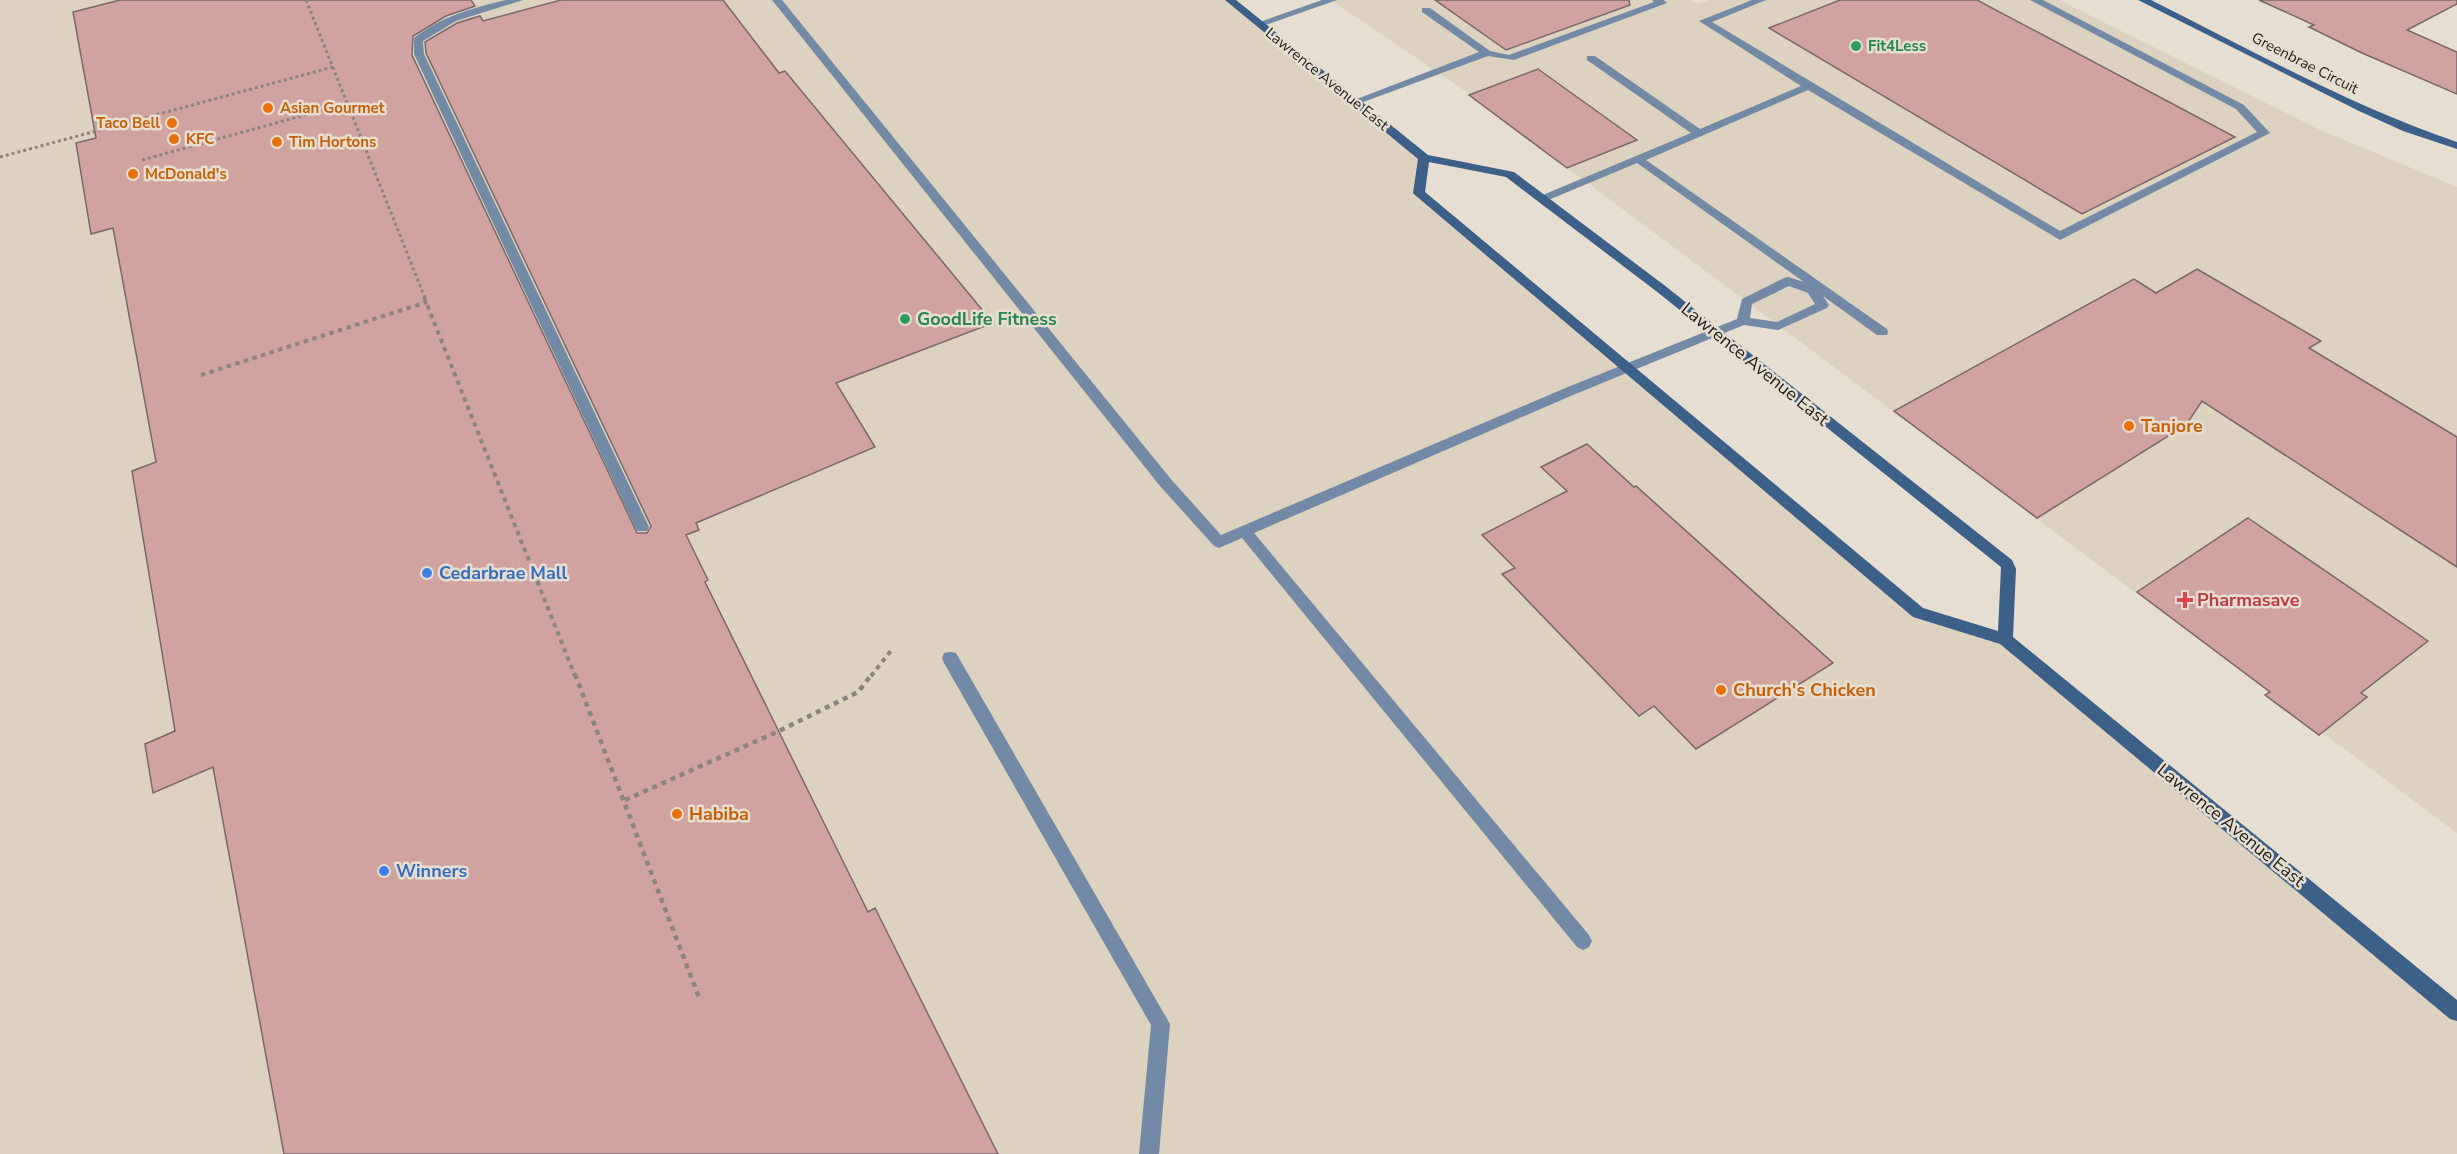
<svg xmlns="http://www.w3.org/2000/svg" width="2457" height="1154" viewBox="0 0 2457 1154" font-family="'Nunito Sans',sans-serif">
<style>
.built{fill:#ddd2bf}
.building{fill:#d0a2a0;stroke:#786968;stroke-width:1.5}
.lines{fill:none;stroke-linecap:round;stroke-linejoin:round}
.path-far2{stroke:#8a847b;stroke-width:3;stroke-dasharray:3 3;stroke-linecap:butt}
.path-far1{stroke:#8a847b;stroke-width:4;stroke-dasharray:4.5 4.5;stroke-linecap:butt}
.path{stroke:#8a847b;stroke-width:4.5;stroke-dasharray:5 5;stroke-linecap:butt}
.lane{fill:#728aa6;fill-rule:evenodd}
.secondary{fill:#3d6089;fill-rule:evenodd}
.leisure-dot{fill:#2e9e5b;stroke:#e6ded1;stroke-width:2}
.food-dot{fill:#e8710a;stroke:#e6ded1;stroke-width:2}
.shop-dot{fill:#3f7fe0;stroke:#e6ded1;stroke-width:2}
.health-dot{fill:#e0444e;stroke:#e6ded1;stroke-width:2}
.labels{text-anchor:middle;stroke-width:5;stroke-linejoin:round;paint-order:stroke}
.far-leisure-label{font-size:15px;font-weight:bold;fill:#27864d;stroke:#e6ded1;text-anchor:start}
.far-street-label{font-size:15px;fill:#211e19;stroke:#e6ded1}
.far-food-label{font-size:15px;font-weight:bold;fill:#c56008;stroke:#e6ded1;text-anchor:start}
.leisure-label{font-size:18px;font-weight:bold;fill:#27864d;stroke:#e6ded1;text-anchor:start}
.street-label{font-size:18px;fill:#211e19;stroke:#e6ded1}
.food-label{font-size:18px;font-weight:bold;fill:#c56008;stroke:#e6ded1;text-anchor:start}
.shop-label{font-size:18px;font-weight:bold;fill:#366cbe;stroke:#e6ded1;text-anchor:start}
.health-label{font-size:18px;font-weight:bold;fill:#be3a42;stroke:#e6ded1;text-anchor:start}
</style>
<rect width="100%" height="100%" fill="#e6ded1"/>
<g class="built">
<path d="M0 0H1230L1424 158 1419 194 1918 612 2005 639 2457 1012V1154H0Z"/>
<path d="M1331 0H1691L1698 4 1709 0H2059L2318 129 2457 187V833L1462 89Z"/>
</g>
<g class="building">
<path d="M120 0H471L475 6 446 16 413 36 412 55 637 533H647L651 526 426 53 425 42 457 23 480 16 483 21 561 0H723L779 73 785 71 993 323 836 383 875 447 696 523 699 530 686 535 708 580 705 582 868 912 875 908 998 1154H284L213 767 153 793 145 744 175 731 132 471 156 462 113 228 91 234 76 143 96 138 73 12Z"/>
<path d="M1435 0H1629L1630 5 1506 50Z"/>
<path d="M1840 0H1977L2235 137 2082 214 1769 28Z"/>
<path d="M2259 0H2457V4L2407 30 2457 52V94L2362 53 2309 27 2314 25Z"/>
<path d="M1538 69 1637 140 1567 168 1469 95Z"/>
<path d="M2197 269 2321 341 2309 348 2457 437V567L2202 401 2186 425 2037 518 1894 411 2134 279 2156 293Z"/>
<path d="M1587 444 1634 487 1636 486 1833 663 1696 749 1654 706 1639 716 1502 574 1515 568 1482 535 1567 491 1541 467Z"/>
<path d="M2248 518 2428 641 2361 693 2367 697 2319 735 2265 695 2270 692 2137 592Z"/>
</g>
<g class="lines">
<g class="path-far2">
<path d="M306 0 425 298"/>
<path d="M0 157 333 67"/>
<path d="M142 160 348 103"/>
</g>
<g class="path-far1">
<path d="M424 297 575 676"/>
<path d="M201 375 427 302"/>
<path d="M871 676 893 648"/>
</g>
<g class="path">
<path d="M575 674 700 1000"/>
<path d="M625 800 779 731 858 692 872 674"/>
</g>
<g class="lane">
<path d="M506 0H523L456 21 423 41 424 54 649 527 647 531H637L635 527 414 54V38C442 16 473 8 506 0Z"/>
<path d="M772 0H782L1170 478 1221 535 1563 389 1737 319 1742 299 1784 278 1788 277 1804 282 1637 163 1546 201H1538V197L1691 133 1587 60V56H1595L1700 129 1801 86 1699 21 1752 0H1766L1712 22 2060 231 2257 132 2236 109 2030 0H2043L2244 105 2270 133 2060 240 1808 90 1646 160 1887 329 1888 332 1887 335H1877L1823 296 1829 305 1827 308 1778 330 1744 325 1573 395 1254 533 1589 935 1592 941 1589 947 1583 950 1577 947 1242 538 1219 548 1214 546 1160 486ZM1789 286 1808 293 1815 304 1777 322 1750 318 1752 304Z"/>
<path d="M1322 0H1337L1263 26 1254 24Z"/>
<path d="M1652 0H1664L1667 3 1514 60 1488 56 1358 104 1354 105 1349 102 1479 52 1422 12V8H1430L1490 51 1509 55 1654 2Z"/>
<path d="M950 652 956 653 1170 1024 1159 1154H1139L1151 1025 944 663 942 658 944 653Z"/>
</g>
<g class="secondary">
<path d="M1225 0H1236L1428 155 1514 172 1664 285 2012 560 2016 569 2013 637 2457 1000V1021L2450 1019 2000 644 1913 617 1415 195 1413 193 1418 159ZM1429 162 1506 177 1656 291 2001 567 1998 631 1923 608 1425 192Z"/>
<path d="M2138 0H2151C2251 50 2351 106 2457 142V149L2403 131 2359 111Z"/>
</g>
</g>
<g class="leisure-dot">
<circle cx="1856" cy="46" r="6"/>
<circle cx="905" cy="319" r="6"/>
</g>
<g class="food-dot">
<circle cx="268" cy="108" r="6"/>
<circle cx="172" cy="123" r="6"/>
<circle cx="174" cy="139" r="6"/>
<circle cx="277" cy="142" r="6"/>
<circle cx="133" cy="174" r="6"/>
<circle cx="2129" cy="426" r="6"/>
<circle cx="1721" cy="690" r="6"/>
<circle cx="677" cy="814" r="6"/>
</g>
<g class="shop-dot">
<circle cx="427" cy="573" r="6"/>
<circle cx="384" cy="871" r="6"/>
</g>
<path class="health-dot" d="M2182 591h6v6h6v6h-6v6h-6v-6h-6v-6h6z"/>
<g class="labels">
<g class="far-leisure-label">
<text x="1868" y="51">Fit4Less</text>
</g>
<g class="far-street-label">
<text transform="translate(2305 63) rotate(27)" y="5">Greenbrae Circuit</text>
<text transform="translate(1327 79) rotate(39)" y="5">Lawrence Avenue East</text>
</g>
<g class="far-food-label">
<text x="280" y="113">Asian Gourmet</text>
<text x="160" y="128" text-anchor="end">Taco Bell</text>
<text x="186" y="144">KFC</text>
<text x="289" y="147">Tim Hortons</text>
<text x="145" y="179">McDonald's</text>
</g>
<g class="leisure-label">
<text x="917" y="325">GoodLife Fitness</text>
</g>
<g class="street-label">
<text transform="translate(1755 364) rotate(39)" y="6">Lawrence Avenue East</text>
<text transform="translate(2231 825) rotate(39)" y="6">Lawrence Avenue East</text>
</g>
<g class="food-label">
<text x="2141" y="432">Tanjore</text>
<text x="1733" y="696">Church's Chicken</text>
<text x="689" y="820">Habiba</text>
</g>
<g class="shop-label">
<text x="439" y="579">Cedarbrae Mall</text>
<text x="396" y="877">Winners</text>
</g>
<g class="health-label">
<text x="2197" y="606">Pharmasave</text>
</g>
</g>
</svg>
